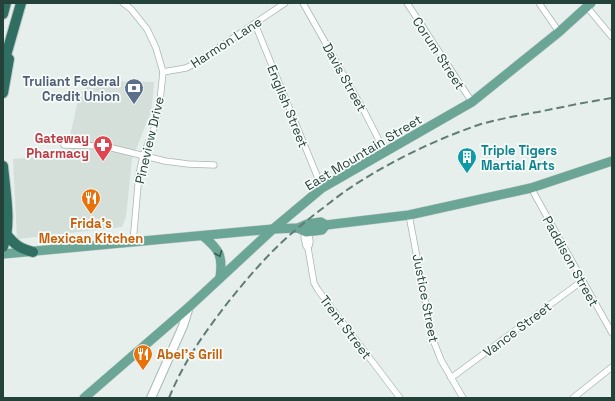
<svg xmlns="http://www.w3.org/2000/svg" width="615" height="401" viewBox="0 0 615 401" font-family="'Space Grotesk',sans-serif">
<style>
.built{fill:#d4dfda}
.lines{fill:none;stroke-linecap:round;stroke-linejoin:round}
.street-casing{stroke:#a8b8b2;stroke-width:7}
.secondary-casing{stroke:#a4bbb3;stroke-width:10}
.primary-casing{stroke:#c2cac8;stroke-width:10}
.highway-casing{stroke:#c2cac8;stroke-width:12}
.street{stroke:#fff;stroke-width:5.5}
.secondary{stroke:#fff;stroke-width:8}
.primary{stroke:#6aa596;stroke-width:9}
.highway{stroke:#2f6f62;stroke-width:10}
.rail{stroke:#5f7d75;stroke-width:2;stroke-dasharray:8 4;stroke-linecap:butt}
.oneway{stroke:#365b51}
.labels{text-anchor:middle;stroke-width:3.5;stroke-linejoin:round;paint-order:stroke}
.street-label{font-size:13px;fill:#24423a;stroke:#f7fbf9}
.service-label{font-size:13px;font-weight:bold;fill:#4e5e75;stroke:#f7fbf9;text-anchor:end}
.health-label{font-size:13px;font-weight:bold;fill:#be3a42;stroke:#f7fbf9;text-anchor:end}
.culture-label{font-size:13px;font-weight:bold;fill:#0d838f;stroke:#f7fbf9;text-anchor:start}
.food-label{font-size:13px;font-weight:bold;fill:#c56008;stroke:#f7fbf9}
</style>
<rect width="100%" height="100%" fill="#e6efeb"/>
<path class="built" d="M102 81 154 82 153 96 151 112 132 159 126 217 122 227 17 239 13 159 66 155 79 95 88 85Z"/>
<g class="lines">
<g class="street-casing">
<g id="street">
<path d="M123 3 131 9 147 29 156 48 163 72 159 110 155 126 143 156 139 174 133 242"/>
<path d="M303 3 364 111 385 152"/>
<path d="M407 3 472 102"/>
<path d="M539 3 559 32"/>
<path d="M587 7 612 37"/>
<path d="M255 24 322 188"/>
<path d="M163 72 186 68 196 63 285 3"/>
<path d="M64 145 104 146 165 161 188 164 214 165"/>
<path d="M531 188 612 333"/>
<path d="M409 215 432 337 441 360 463 398"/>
<path d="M306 232C310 237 311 243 308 248L314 283 318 290 400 398"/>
<path d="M306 232 304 237 306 246 308 248"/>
<path d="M451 378 582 281"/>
<path d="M573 398 612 367"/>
</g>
</g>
<g class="secondary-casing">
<path id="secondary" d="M151 398 183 326 189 307"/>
</g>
<g class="primary-casing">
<g id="primary">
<path d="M298 228 306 232 322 230 326 225"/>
<path d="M203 236C220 250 223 256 220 278"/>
<path d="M3 254 273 229 298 228 307 224 321 222 326 225 409 215 531 188 612 161"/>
<path d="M84 398 189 307 273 229 322 188 472 102 559 32 591 3"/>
</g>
</g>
<g class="highway-casing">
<g id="highway">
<path d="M3 14 6 3"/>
<path d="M3 66 21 3"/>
<path d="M3 93 9 59"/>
<path d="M3 166C5 190 12 224 3 247"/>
<path d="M6 234C15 245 19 248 33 252"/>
</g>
</g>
<use href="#street" class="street"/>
<use href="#secondary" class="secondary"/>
<use href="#primary" class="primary"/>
<use href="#highway" class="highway"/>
<path class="rail" d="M169 398C184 361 205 332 229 301 246 280 263 260 282 242 294 231 306 221 319 211 331 202 343 192 356 184 395 159 437 139 481 124 500 119 519 115 538 112 562 107 587 102 612 98"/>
</g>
<defs><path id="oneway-chevron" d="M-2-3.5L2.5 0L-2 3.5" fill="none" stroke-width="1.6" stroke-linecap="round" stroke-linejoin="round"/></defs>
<use class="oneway" href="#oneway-chevron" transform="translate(219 254) rotate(68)"/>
<defs>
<g id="bank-pin" transform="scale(1)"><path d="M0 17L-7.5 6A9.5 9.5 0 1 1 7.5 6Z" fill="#5c6f8a" stroke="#f7fbf9"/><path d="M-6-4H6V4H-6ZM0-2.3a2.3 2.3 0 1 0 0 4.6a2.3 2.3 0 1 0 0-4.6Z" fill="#fff"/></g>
<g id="pharmacy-pin" transform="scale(1)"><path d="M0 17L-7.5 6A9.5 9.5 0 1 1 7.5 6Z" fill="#e0444e" stroke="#f7fbf9"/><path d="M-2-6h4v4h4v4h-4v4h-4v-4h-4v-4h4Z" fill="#fff"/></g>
<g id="building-pin" transform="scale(1)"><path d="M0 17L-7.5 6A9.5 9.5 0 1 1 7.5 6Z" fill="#0f9aa8" stroke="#f7fbf9"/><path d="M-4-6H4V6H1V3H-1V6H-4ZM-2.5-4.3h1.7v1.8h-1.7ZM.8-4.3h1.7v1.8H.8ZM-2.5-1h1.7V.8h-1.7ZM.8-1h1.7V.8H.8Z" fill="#fff"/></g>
<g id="restaurant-pin" transform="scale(1)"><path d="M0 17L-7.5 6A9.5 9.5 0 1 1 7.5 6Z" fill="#e8710a" stroke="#f7fbf9"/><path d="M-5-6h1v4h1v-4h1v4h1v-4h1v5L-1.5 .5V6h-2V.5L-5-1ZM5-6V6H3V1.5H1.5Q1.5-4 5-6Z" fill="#fff"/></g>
</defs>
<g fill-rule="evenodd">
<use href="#bank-pin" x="134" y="88"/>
<use href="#pharmacy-pin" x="103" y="145"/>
<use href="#building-pin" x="467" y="157"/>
<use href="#restaurant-pin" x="91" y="198"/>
<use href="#restaurant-pin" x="143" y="354"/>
</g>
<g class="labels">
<g class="street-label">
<text transform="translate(226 42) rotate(-33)" y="5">Harmon Lane</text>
<text transform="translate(439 53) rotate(57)" y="5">Corum Street</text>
<text transform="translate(345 77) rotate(61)" y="5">Davis Street</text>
<text transform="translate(288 106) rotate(68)" y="5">English Street</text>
<text transform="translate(149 140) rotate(-77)" y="5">Pineview Drive</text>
<text transform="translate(363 152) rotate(-31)" y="5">East Mountain Street</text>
<text transform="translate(571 261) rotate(61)" y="5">Paddison Street</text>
<text transform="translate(426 298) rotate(79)" y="5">Justice Street</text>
<text transform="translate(346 327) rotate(53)" y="5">Trent Street</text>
<text transform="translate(517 329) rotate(-37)" y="5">Vance Street</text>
</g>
<g class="service-label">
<text x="120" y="86">Truliant Federal<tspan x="120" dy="15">Credit Union</tspan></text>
</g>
<g class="health-label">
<text x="89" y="143">Gateway<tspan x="89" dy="15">Pharmacy</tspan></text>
</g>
<g class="culture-label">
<text x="481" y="155">Triple Tigers<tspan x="481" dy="15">Martial Arts</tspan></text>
</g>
<g class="food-label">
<text x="91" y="228">Frida's<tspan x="91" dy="15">Mexican Kitchen</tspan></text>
<text x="157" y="359" text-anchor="start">Abel's Grill</text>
</g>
</g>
<rect width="615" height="401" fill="none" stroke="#24423a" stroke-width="8"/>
</svg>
